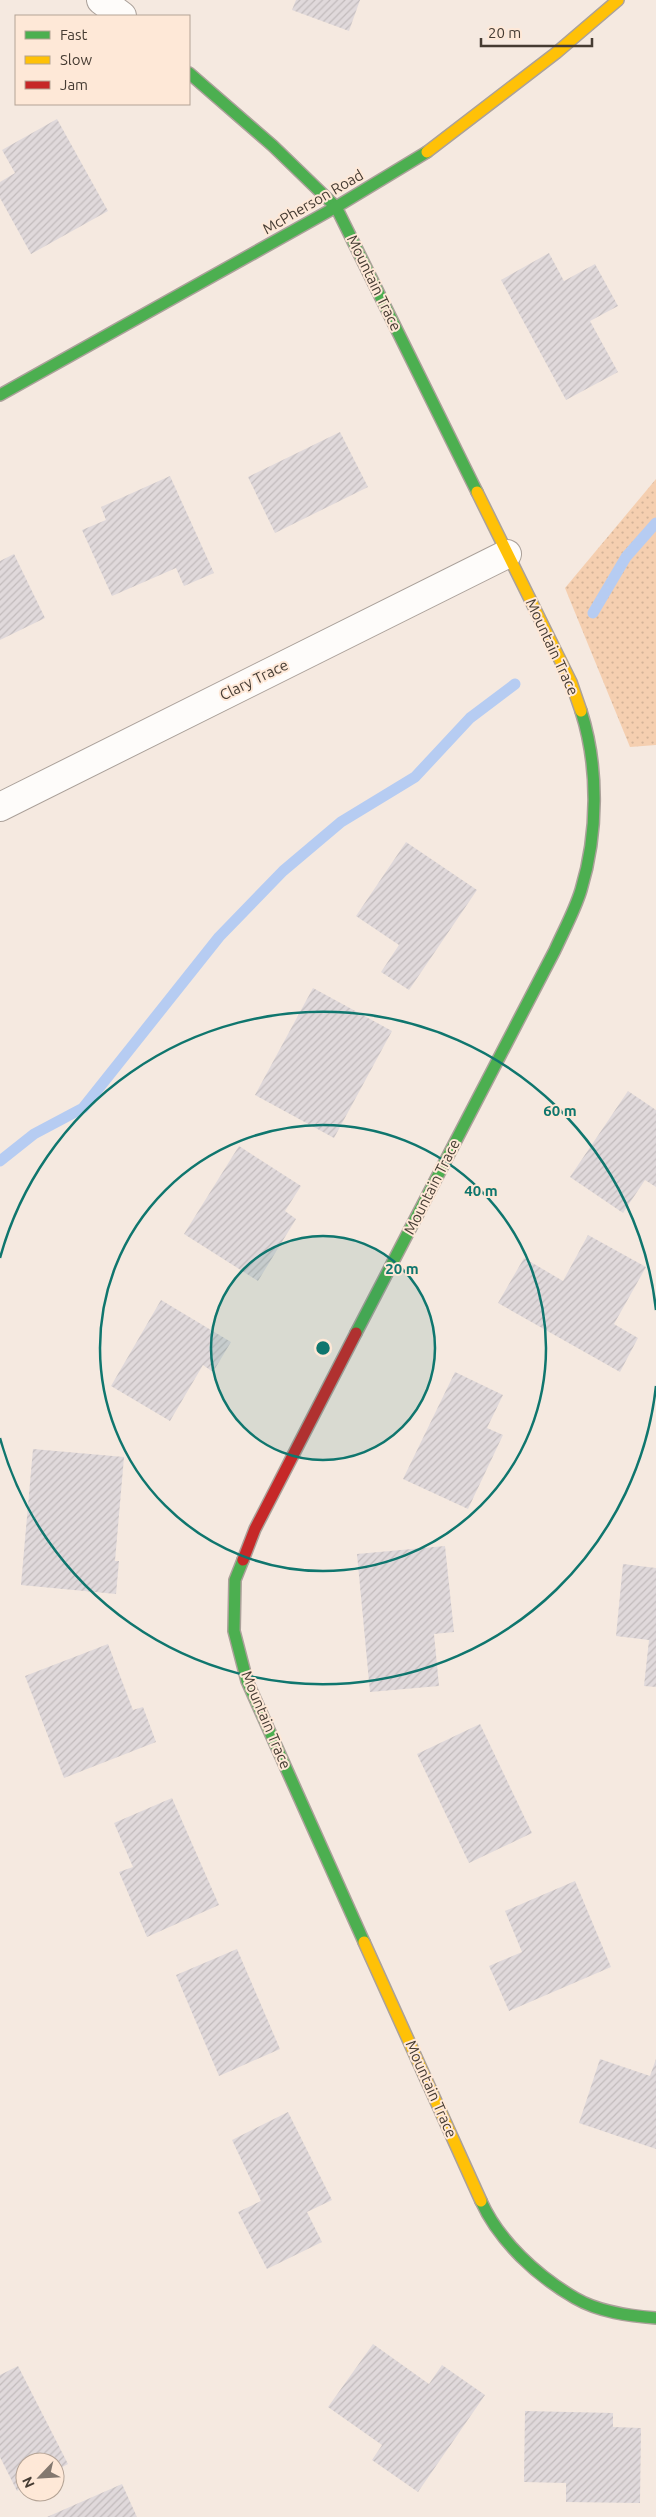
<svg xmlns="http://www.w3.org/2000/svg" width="656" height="2517" viewBox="0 0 656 2517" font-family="Ubuntu,sans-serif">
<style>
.green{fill:url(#green-dots)}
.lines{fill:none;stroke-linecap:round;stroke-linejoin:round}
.stream{stroke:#b6ccf2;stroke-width:11}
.building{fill:url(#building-hatch)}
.street-casing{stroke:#aba19a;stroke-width:30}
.fast-casing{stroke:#aba19a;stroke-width:14}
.slow-casing{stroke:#aba19a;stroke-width:14}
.jam-casing{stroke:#aba19a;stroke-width:14}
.street{stroke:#fefcfa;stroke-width:28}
.fast{stroke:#4caf50;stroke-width:11}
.slow{stroke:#ffc107;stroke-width:11}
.jam{stroke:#c62828;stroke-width:11}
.ring{fill:none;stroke:#0f766e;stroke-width:2.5}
.labels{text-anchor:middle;stroke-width:4;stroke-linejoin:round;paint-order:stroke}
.street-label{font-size:15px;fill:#453b32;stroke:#fee8d7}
.centre{fill:#0f766e;stroke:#fee8d7;stroke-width:2.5}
.ring-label{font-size:15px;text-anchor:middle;font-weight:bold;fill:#0f766e;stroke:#fee8d7;stroke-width:4;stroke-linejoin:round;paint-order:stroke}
</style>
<defs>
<pattern id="green-dots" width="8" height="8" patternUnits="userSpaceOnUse" patternTransform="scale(1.25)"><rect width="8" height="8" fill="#f5cfb0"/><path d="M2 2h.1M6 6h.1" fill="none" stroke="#d3b398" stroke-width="1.8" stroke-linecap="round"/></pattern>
<pattern id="building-hatch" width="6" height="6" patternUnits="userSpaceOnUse" patternTransform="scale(1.25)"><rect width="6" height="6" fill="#e0d9db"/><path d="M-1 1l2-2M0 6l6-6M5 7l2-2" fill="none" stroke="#c2bbbc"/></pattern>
</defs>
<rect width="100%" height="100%" fill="#f5e9e0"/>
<path class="green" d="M656 479V745L630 747 565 588Z"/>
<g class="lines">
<g class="stream">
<path d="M593 613 626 557 656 523"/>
<path d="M0 1161 34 1134 83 1108 219 937 283 871 341 822 415 777 470 718 515 684"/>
</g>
</g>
<g class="building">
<path d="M296 0H360L349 31 292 10Z"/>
<path d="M57 119 108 211 31 254 0 198V182L15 173 2 150Z"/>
<path d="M549 253 564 281 595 264 618 306 590 321 618 372 566 400 501 280Z"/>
<path d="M340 432 368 487 275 533 248 477Z"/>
<path d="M170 476 214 573 184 586 176 568 112 596 82 530 106 520 101 507Z"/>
<path d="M14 554 45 618 0 640V561Z"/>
<path d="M406 842 477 890 409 990 381 972 399 945 356 916Z"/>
<path d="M313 988 392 1031 334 1138 255 1095Z"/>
<path d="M628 1091 656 1110V1187L645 1180 623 1213 570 1177Z"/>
<path d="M239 1146 301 1186 285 1211 296 1219 258 1281 184 1234Z"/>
<path d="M588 1235 646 1267 614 1324 638 1338 620 1372 498 1303 524 1258 563 1281Z"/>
<path d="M161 1300 231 1342 213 1372 203 1365 170 1421 111 1386Z"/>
<path d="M455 1372 503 1395 487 1428 503 1435 468 1509 403 1479Z"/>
<path d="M33 1449 124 1457 115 1561H119L116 1594 21 1585Z"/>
<path d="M445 1546 454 1632 434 1634 439 1686 370 1692 357 1554Z"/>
<path d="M623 1564 656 1568V1687L644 1686 649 1640 616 1636Z"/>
<path d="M108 1644 133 1710 143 1707 156 1742 64 1778 25 1676Z"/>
<path d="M480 1724 532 1833 469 1863 417 1754Z"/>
<path d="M172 1798 219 1905 147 1937 119 1872 133 1867 114 1823Z"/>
<path d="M575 1881 611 1967 509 2011 489 1966 522 1952 505 1911Z"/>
<path d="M237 1949 280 2049 219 2076 176 1975Z"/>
<path d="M600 2059 650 2076 656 2059V2149L579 2123Z"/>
<path d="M288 2112 332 2200 307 2212 322 2242 267 2269 238 2212 261 2201 232 2140Z"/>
<path d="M373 2344 429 2384 442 2365 485 2395 418 2492 372 2460 382 2445 328 2407Z"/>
<path d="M18 2366 68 2464 55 2471V2462H25V2486L17 2491 0 2457V2375Z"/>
<path d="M525 2411 613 2413V2427L641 2428 640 2503 566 2502V2483L524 2482Z"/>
<path d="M122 2484 137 2517H47Z"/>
</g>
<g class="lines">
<g class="street-casing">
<g id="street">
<path d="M101 0 122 16"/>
<path d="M0 807 507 554"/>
</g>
</g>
<g class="fast-casing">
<g id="fast">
<path d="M189 73 273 146 336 207 477 492"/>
<path d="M0 395 336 207 427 152"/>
<path d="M356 1333 555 950C564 930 575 910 581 890 598 834 599 767 581 711"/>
<path d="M243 1560 235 1580 234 1631 247 1681 364 1942"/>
<path d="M481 2201C499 2241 537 2276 575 2298 599 2312 629 2316 656 2318"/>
</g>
</g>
<g class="slow-casing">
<g id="slow">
<path d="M427 152 556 53 618 0"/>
<path d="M477 492 571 682 581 711"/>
<path d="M364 1942 481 2201"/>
</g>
</g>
<g class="jam-casing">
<path id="jam" d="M243 1560 255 1529 356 1333"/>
</g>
<use href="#street" class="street"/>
<use href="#fast" class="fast"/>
<use href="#slow" class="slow"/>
<use href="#jam" class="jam"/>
</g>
<circle cx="323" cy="1348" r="112" fill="#0f766e" fill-opacity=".12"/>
<g class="ring">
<circle cx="323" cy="1348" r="112"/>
<circle cx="323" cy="1348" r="223"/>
<path d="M656 1386A335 335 0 0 1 0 1438M0 1258A335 335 0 0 1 656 1310"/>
</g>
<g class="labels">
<g class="street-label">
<text transform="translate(313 202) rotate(-30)" y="5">McPherson Road</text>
<text transform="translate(374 283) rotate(64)" y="5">Mountain Trace</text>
<text transform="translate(552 647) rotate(65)" y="5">Mountain Trace</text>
<text transform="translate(254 680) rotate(-26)" y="5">Clary Trace</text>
<text transform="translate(432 1187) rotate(-63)" y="5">Mountain Trace</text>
<text transform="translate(266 1720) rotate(67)" y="5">Mountain Trace</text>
<text transform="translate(431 2089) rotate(66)" y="5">Mountain Trace</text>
</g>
</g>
<circle cx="323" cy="1348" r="8" class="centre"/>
<g class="ring-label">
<text x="560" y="1116">60 m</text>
<text x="481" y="1196">40 m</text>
<text x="402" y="1274">20 m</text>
</g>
<rect x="15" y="15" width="175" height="90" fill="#fee8d7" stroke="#b4a395"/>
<rect x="25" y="31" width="25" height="8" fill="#4caf50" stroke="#b4a395"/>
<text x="60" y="40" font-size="15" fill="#453b32">Fast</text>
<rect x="25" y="56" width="25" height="8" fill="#ffc107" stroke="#b4a395"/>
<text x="60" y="65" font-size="15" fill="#453b32">Slow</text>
<rect x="25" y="81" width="25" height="8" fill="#c62828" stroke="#b4a395"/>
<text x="60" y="90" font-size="15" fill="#453b32">Jam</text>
<g transform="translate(40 2477) rotate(245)"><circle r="24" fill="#fee8d7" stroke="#b4a395"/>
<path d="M0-4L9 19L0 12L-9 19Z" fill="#83786f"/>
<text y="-8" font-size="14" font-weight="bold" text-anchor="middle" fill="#453b32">N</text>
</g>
<path d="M481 38v8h111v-8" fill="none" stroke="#453b32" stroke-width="2.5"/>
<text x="488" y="38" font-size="15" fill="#453b32" stroke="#fee8d7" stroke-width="4" paint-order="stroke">20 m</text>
</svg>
